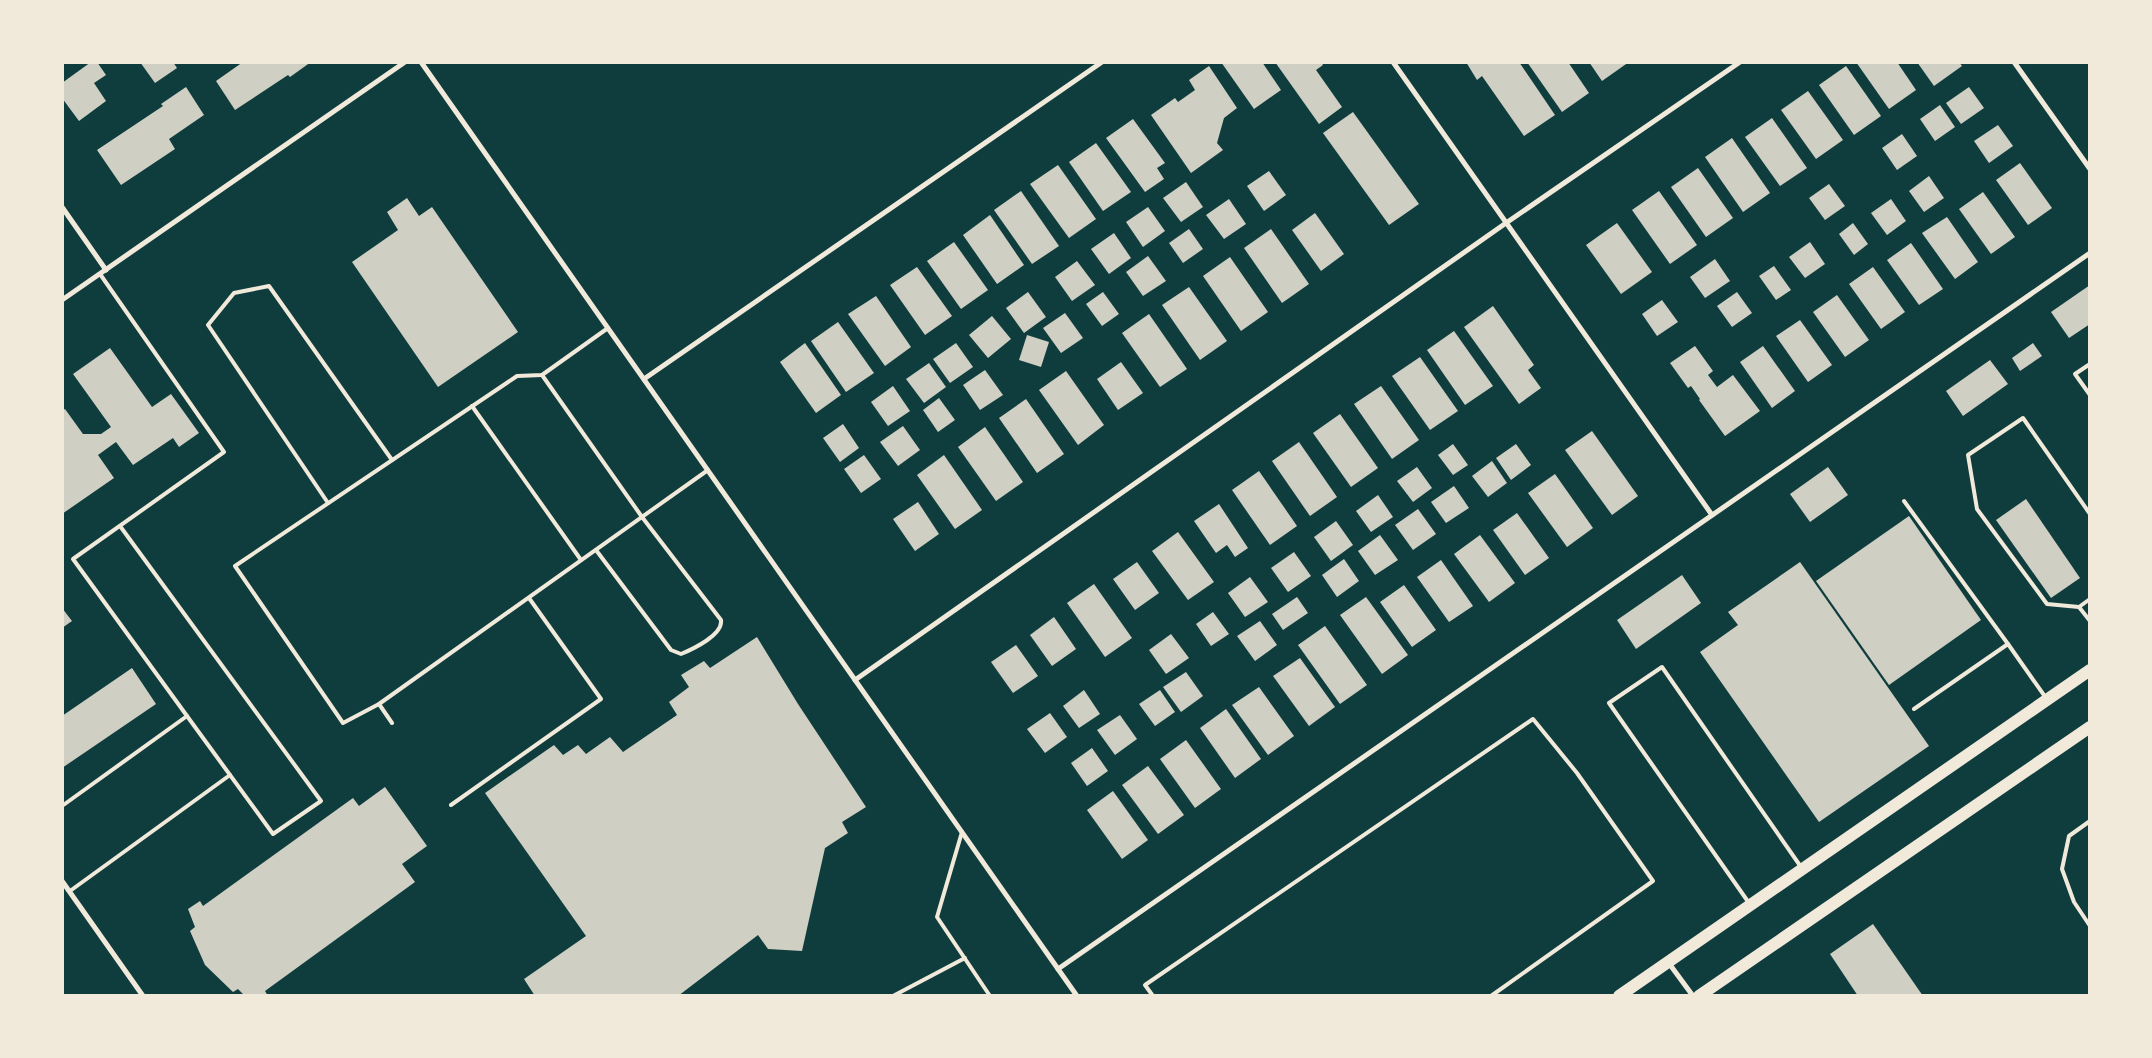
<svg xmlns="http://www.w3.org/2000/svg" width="2152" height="1058" viewBox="0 0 2152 1058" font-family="'Archivo Narrow',sans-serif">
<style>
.building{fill:#cfcfc3}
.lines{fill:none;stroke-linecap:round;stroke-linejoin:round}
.service{stroke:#f1e9da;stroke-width:4}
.minor{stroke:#f1e9da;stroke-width:5}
.primary{stroke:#f1e9da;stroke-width:12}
</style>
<rect width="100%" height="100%" fill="#0f3d3e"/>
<g class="building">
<path d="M91 62H97L106 75 94 83 106 101 79 121 62 98V83Z"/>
<path d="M140 62H173L177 68 155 83Z"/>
<path d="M243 62H311L290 77 288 75 235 110 216 81Z"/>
<path d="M1221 62H1262L1281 90 1254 109Z"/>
<path d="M1275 62H1321L1323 65 1316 70 1342 107 1319 124Z"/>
<path d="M1466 62H1519L1555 115 1524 136 1482 76 1477 80Z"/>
<path d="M1527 62H1568L1589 93 1562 112Z"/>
<path d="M1589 62H1629L1602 81Z"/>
<path d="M1856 62H1897L1916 90 1889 109Z"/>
<path d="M1917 62H1959L1962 66 1934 86Z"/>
<path d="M1209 66 1237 108 1224 118 1217 143 1223 150 1191 173 1151 115 1175 98 1178 102 1195 90 1189 80Z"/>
<path d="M1846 66 1881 116 1854 135 1819 85Z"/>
<path d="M186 87 204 115 169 139 175 149 121 185 97 150 163 106 161 104Z"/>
<path d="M1969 87 1984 108 1961 124 1946 103Z"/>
<path d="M1808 91 1843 140 1816 159 1781 110Z"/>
<path d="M1940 105 1955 127 1935 141 1920 119Z"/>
<path d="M1353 112 1419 204 1389 225 1323 133Z"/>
<path d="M1772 118 1807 168 1780 186 1745 137Z"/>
<path d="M1133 119 1165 163 1157 168 1164 179 1145 192 1106 138Z"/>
<path d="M1998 125 2013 146 1989 163 1974 141Z"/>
<path d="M1902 134 1917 156 1897 170 1882 148Z"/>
<path d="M1732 138 1770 193 1743 212 1705 157Z"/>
<path d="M1096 143 1131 192 1103 211 1069 162Z"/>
<path d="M2020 163 2052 208 2028 225 1996 180Z"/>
<path d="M1058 165 1096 219 1069 238 1030 184Z"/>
<path d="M1698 168 1733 218 1706 237 1671 187Z"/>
<path d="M1269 171 1286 195 1264 211 1247 186Z"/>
<path d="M1929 176 1944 198 1924 212 1909 191Z"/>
<path d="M1186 182 1203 207 1181 222 1163 198Z"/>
<path d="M1829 184 1845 206 1825 220 1809 198Z"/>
<path d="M1021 191 1059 246 1032 264 994 210Z"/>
<path d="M1659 191 1697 245 1670 264 1632 210Z"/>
<path d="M1983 192 2015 237 1991 254 1959 209Z"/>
<path d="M407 198 419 216 432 207 518 332 438 387 352 262 398 230 387 212Z"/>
<path d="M1229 199 1246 224 1224 239 1206 215Z"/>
<path d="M1891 199 1906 221 1887 235 1871 213Z"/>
<path d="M1148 207 1165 231 1143 247 1126 222Z"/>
<path d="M1315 213 1344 254 1321 271 1292 230Z"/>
<path d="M990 215 1024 265 997 284 963 235Z"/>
<path d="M1947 217 1978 262 1955 279 1922 233Z"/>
<path d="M1617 223 1652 272 1621 294 1586 245Z"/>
<path d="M1853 223 1868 244 1854 255 1839 234Z"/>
<path d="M1189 229 1203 249 1183 263 1169 243Z"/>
<path d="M1271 229 1309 284 1282 303 1244 248Z"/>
<path d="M1114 233 1131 258 1109 274 1091 249Z"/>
<path d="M954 242 988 290 961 309 927 261Z"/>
<path d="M1810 242 1825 264 1805 278 1789 257Z"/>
<path d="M1911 243 1943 289 1919 305 1887 260Z"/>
<path d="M1148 256 1166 281 1143 296 1126 272Z"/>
<path d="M1230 257 1268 312 1241 331 1203 276Z"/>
<path d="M1715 259 1730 281 1705 298 1690 277Z"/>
<path d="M1077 261 1095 285 1072 301 1055 277Z"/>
<path d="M1774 266 1791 290 1776 300 1759 276Z"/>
<path d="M917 267 952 316 925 335 890 285Z"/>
<path d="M1873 267 1905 312 1881 329 1849 284Z"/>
<path d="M2090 285V324L2069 338 2051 312Z"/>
<path d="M1189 287 1227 341 1200 360 1162 305Z"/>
<path d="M1028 292 1046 317 1024 333 1006 308Z"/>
<path d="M1103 292 1119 314 1102 326 1086 304Z"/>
<path d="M1737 292 1752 313 1732 327 1717 306Z"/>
<path d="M1837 295 1869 340 1845 357 1813 312Z"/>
<path d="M876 296 911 347 885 366 848 314Z"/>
<path d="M1662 300 1678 322 1657 336 1642 314Z"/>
<path d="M1493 306 1534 365 1528 370 1541 388 1519 404 1464 327Z"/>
<path d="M1065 313 1083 338 1061 353 1043 328Z"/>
<path d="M1149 314 1187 369 1160 387 1122 333Z"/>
<path d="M992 316 1011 339 988 358 969 335Z"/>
<path d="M1800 320 1832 365 1808 382 1776 336Z"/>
<path d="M838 322 874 373 846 392 811 341Z"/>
<path d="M1454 331 1493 386 1465 405 1427 350Z"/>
<path d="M1027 335 1049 342 1041 367 1019 360Z"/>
<path d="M805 343 841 395 816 413 780 362Z"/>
<path d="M956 343 973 367 950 383 933 359Z"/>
<path d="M2033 343 2042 356 2020 371 2012 358Z"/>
<path d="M1695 346 1713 371 1708 375 1717 387 1733 375 1760 411 1725 436 1699 400 1700 399 1691 386 1688 388 1670 363Z"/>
<path d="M1763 346 1795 391 1772 408 1740 362Z"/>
<path d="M110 348 152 407 171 394 199 433 179 447 173 438 133 465 116 442 98 455 114 478 62 514V411L65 409 83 434H101L111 427 73 374Z"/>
<path d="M1420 357 1458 411 1430 430 1392 376Z"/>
<path d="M1990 360 2008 384 1963 416 1946 391Z"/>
<path d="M1121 362 1143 393 1118 410 1097 379Z"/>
<path d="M929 363 946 387 924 403 906 379Z"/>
<path d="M985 370 1003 395 980 410 963 385Z"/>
<path d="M1066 371 1104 425 1078 445 1039 390Z"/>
<path d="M893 386 910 411 888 426 871 402Z"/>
<path d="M1381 386 1419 440 1392 459 1354 404Z"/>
<path d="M939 398 955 420 938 432 923 410Z"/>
<path d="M1026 399 1064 454 1037 473 999 418Z"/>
<path d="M1340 414 1378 468 1351 487 1313 433Z"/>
<path d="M843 424 859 448 840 462 823 438Z"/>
<path d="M903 426 920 450 898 466 880 442Z"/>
<path d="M985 427 1023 482 996 501 958 447Z"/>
<path d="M1592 431 1638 496 1612 515 1565 450Z"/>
<path d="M1299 442 1337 497 1310 516 1272 461Z"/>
<path d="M1453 444 1468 465 1453 475 1438 455Z"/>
<path d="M1516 444 1531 465 1511 480 1496 458Z"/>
<path d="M864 455 881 479 861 493 844 469Z"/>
<path d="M944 455 982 510 955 529 917 475Z"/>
<path d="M1492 461 1507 483 1488 497 1472 476Z"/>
<path d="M1417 467 1432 488 1413 502 1397 481Z"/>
<path d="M1828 467 1848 495 1810 522 1790 494Z"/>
<path d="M1259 471 1297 526 1270 545 1232 490Z"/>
<path d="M1555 474 1593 528 1567 547 1528 493Z"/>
<path d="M1454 486 1469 508 1446 523 1431 502Z"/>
<path d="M1378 495 1393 517 1371 532 1356 511Z"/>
<path d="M2026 499 2080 578 2051 598 1996 520Z"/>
<path d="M918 502 939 534 915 551 893 519Z"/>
<path d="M1219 504 1248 548 1235 557 1227 545 1216 553 1194 521Z"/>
<path d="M1418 509 1436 534 1413 550 1395 525Z"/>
<path d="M1517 513 1549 558 1525 575 1493 530Z"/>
<path d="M1909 516 1981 620 1889 685 1816 581Z"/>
<path d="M1336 521 1353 545 1331 561 1314 537Z"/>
<path d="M1178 532 1214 582 1188 600 1152 551Z"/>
<path d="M1380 535 1398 560 1375 575 1358 551Z"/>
<path d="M1480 535 1515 583 1489 602 1454 554Z"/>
<path d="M1294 552 1311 576 1288 592 1271 568Z"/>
<path d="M1344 559 1359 581 1337 597 1322 575Z"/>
<path d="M1441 560 1473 606 1449 622 1417 577Z"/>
<path d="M1137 562 1159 593 1135 610 1113 579Z"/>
<path d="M1800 562 1929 746 1819 822 1700 652 1738 625 1728 612Z"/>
<path d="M1682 575 1701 603 1636 649 1617 620Z"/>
<path d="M1250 577 1268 602 1245 617 1228 593Z"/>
<path d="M1094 584 1132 638 1105 657 1067 603Z"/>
<path d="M1404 585 1436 630 1412 647 1380 602Z"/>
<path d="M1297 597 1308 613 1283 630 1272 614Z"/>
<path d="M1366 597 1408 655 1382 674 1340 615Z"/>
<path d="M62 608 72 621 62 628Z"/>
<path d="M1213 612 1229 634 1211 646 1196 624Z"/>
<path d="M1054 617 1076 649 1052 666 1030 635Z"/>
<path d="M1260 621 1277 645 1255 661 1237 636Z"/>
<path d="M1325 626 1367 685 1340 704 1298 645Z"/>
<path d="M1171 634 1189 658 1166 674 1149 650Z"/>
<path d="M757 637 798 704 866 807 842 822 848 833 825 848 802 951 768 949 758 935 678 996H535L524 979 586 936 485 793 554 745 563 755 578 745 586 754 610 737 623 752 677 715 669 702 689 687 681 675 704 661 710 668Z"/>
<path d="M1016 645 1038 676 1013 693 991 662Z"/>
<path d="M1300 658 1335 707 1309 726 1273 676Z"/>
<path d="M132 668 156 704 62 768V716Z"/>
<path d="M1186 672 1203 696 1181 712 1163 687Z"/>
<path d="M1259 687 1294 736 1268 755 1232 705Z"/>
<path d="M1084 690 1100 714 1079 728 1063 706Z"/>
<path d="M1160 690 1175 712 1155 726 1139 704Z"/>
<path d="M1226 709 1261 759 1235 778 1200 728Z"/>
<path d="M1050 713 1067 737 1045 753 1027 729Z"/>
<path d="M1120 715 1137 739 1115 755 1097 730Z"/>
<path d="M1186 740 1221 789 1195 808 1160 759Z"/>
<path d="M1092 748 1108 771 1087 786 1071 763Z"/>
<path d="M1148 766 1184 815 1158 834 1122 785Z"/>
<path d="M385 787 427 846 402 864 415 882 265 991 268 996H245L238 989 233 992 205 965 190 931 195 927 188 909 200 901 203 906 353 798 359 806Z"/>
<path d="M1113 791 1148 840 1122 859 1087 810Z"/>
<path d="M1873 924 1923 996H1858L1830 954Z"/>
</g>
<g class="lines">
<g class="service">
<path d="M2090 364 2075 374 2090 395"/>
<path d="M542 375 642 517 721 620C723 635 693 649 681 654L671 650 596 550"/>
<path d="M472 406 581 560"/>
<path d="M1904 501 2008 644"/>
<path d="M328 503 208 325 234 293 269 286 392 460"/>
<path d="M120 526 321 801 273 834 187 716"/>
<path d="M2090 599 2079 607 2090 621"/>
<path d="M2079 607 2047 604 1977 509 1968 455 2023 418 2090 514"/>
<path d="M379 704 343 723 235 566 517 376 542 375 608 328"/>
<path d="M1914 709 2008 644 2046 698"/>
<path d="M392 723 379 704 708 470"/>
<path d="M451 805 601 699 529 598"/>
<path d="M62 806 187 716 73 559 224 452 100 274"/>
<path d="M2090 821 2069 836 2062 869 2074 902 2090 926"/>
<path d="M962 832 937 917 990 996"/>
<path d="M70 891 230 775"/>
<path d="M1749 903 1609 703 1662 667 1801 867"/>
<path d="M893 996 965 958"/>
<path d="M1153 996 1145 985 1533 719 1577 773 1653 881 1491 996"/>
</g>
<g class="minor">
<path d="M421 62 1077 996"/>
<path d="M1393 62 1712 515"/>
<path d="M2014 62 2090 169"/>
<path d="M62 207 106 270"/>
<path d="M62 300 405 62"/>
<path d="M644 379 1102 62"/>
<path d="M855 680 1506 223 1740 62"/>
<path d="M62 881 143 996"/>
<path d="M1668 962 1693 996"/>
<path d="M1058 969 2090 253"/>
</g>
<g class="primary">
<path d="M1619 996 2090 670"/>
<path d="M1699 996 2090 727"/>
</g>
</g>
<rect width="2152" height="1058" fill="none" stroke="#f1e9da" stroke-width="128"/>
</svg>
